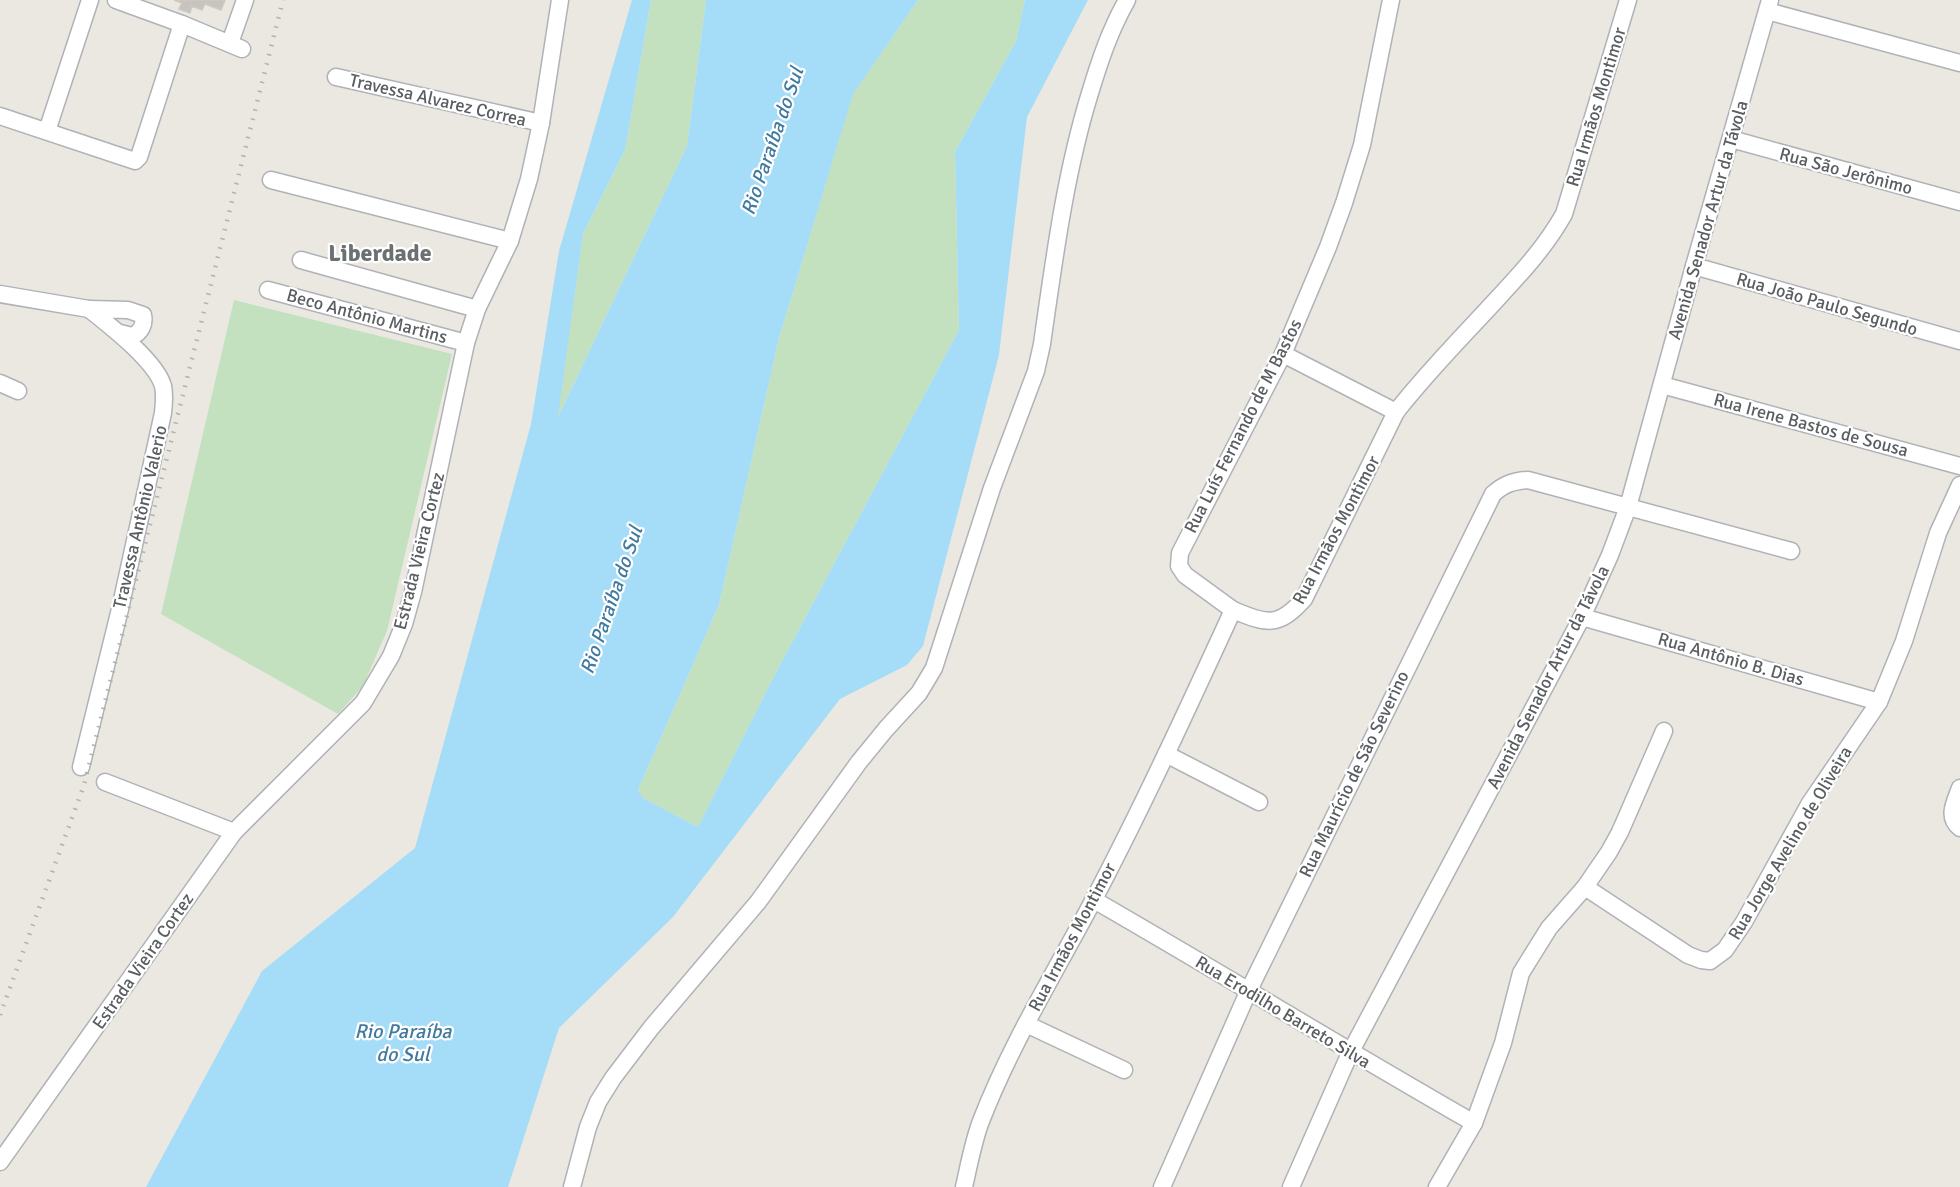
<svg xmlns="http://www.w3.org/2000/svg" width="1960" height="1187" viewBox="0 0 1960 1187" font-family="Signika,sans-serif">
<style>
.green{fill:#c3e1bf}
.water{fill:#a5ddf8}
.building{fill:#c7c3be;stroke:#cfc9c0;stroke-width:1.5}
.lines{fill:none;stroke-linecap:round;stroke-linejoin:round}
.minor-casing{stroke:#afb2b6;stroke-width:19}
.minor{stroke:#fff;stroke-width:16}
.rail{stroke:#b0b1b1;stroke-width:4.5;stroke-dasharray:1.5 8;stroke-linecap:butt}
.labels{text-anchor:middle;stroke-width:4.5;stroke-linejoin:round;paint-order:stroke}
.street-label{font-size:18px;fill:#5a5e61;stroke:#fff}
.water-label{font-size:20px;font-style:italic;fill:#417a9f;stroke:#fff}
.district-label{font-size:24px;font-weight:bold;fill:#6b7073;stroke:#fff}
</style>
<rect width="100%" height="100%" fill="#ebe8e1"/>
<g class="green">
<path d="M651 0H706L687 146 557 419 583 234 625 150Z"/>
<path d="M918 0H1025L1016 41 955 152 959 330 773 678 698 827 643 798 638 790 719 605 779 338 853 93Z"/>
<path d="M234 300 452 354 387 631 363 686 338 714 161 614Z"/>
</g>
<path class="water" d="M632 0H651L625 150 583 234 558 417 687 146 706 0H918L853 94 779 338 719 605 638 790 643 798 698 827 773 678 959 330 955 152 1016 41 1025 0H1088L1027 117 999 355 923 646 907 665 840 699 673 917 559 1028 508 1187H146L262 971 415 848 531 424 559 251Z"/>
<path class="building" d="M174 0H225L221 10 205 4 202 10 192 6 190 13 179 9 182 3Z"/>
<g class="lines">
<g class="minor-casing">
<g id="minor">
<path d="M116 0 182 24 242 49"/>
<path d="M1767 11 1960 63"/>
<path d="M230 43 245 0"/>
<path d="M336 77 541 123"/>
<path d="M0 116 135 161 139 157 182 24"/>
<path d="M47 131 90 0"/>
<path d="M1731 139 1960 202"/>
<path d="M271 180 510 241"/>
<path d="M301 260 477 309"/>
<path d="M1694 266 1960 341"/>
<path d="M268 290 466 343"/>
<path d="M0 294 89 309"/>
<path d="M1283 354 1396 412"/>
<path d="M0 383 18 391"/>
<path d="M1662 385 1960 466"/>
<path d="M1233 610 1185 575 1179 566 1180 553 1283 354 1328 247 1344 203 1362 145 1391 0"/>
<path d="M1582 617 1879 702"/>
<path d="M1166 754 1259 802"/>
<path d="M81 767 120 609 163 413C164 404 165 395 163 386 156 361 109 325 89 309L128 310 143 315C145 324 141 333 132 336L120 333"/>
<path d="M105 782 234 832"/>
<path d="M1960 788C1955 802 1946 817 1960 828"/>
<path d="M1585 887 1688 955 1701 960 1710 961 1725 950 1744 922 1810 803 1879 702 1904 641 1938 533 1960 485"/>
<path d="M1094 900C1221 973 1346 1050 1474 1123"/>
<path d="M1026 1024 1124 1070"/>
<path d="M0 1162 234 832 363 703 391 656 404 624 413 592 466 343 477 309 510 241 529 179 541 123 560 0"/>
<path d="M572 1187 588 1127 598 1102 613 1078 651 1028 758 902 859 762 886 729 919 693 934 668 992 488 1036 371 1042 344C1054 260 1065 174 1090 93 1100 60 1110 30 1127 0"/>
<path d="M964 1187C969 1165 973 1142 981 1121 1011 1044 1054 974 1093 901 1143 806 1188 708 1233 610 1267 624 1278 628 1304 599L1396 412C1427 372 1464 335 1498 298 1523 271 1546 246 1564 214L1628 0"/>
<path d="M1162 1187 1249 990 1493 494C1504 484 1513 481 1528 480L1791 551"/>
<path d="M1291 1187 1350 1053 1582 617 1610 555 1628 507 1694 266 1770 0"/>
<path d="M1437 1187 1474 1123 1503 1043 1521 973 1549 928 1585 887 1609 852 1620 832 1664 731"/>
</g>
</g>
<use href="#minor" class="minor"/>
<path class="rail" d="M0 1015 84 785 283 0"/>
</g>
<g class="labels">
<g class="street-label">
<text transform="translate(438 100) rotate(13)" y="6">Travessa Alvarez Correa</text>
<text transform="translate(1596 107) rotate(-73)" y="6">Rua Irmãos Montimor</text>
<text transform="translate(1846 171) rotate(15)" y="6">Rua São Jerônimo</text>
<text transform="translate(1708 220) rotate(-74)" y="6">Avenida Senador Artur da Távola</text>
<text transform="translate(1827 304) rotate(16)" y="6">Rua João Paulo Segundo</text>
<text transform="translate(367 316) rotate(15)" y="6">Beco Antônio Martins</text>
<text transform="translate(1811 425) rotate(15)" y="6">Rua Irene Bastos de Sousa</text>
<text transform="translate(1243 426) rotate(-63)" y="6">Rua Luís Fernando de M Bastos</text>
<text transform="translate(140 517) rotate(-77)" y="6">Travessa Antônio Valerio</text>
<text transform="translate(1336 530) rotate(-62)" y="6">Rua Irmãos Montimor</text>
<text transform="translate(419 551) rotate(-76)" y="6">Estrada Vieira Cortez</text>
<text transform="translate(1731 659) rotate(16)" y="6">Rua Antônio B. Dias</text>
<text transform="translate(1548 677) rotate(-63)" y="6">Avenida Senador Artur da Távola</text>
<text transform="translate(1354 774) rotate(-64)" y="6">Rua Maurício de São Severino</text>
<text transform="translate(1790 843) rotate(-59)" y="6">Rua Jorge Avelino de Oliveira</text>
<text transform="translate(1072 937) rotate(-62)" y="6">Rua Irmãos Montimor</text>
<text transform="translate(143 961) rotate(-55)" y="6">Estrada Vieira Cortez</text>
<text transform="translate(1283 1012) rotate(31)" y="6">Rua Erodilho Barreto Silva</text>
</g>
<g class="water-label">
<text transform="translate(772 141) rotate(-71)" y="7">Rio Paraíba do Sul</text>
<text transform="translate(611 600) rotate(-71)" y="7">Rio Paraíba do Sul</text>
<text x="403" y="1038">Rio Paraíba<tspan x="403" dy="23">do Sul</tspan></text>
</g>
<g class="district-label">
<text x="380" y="261">Liberdade</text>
</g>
</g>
</svg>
